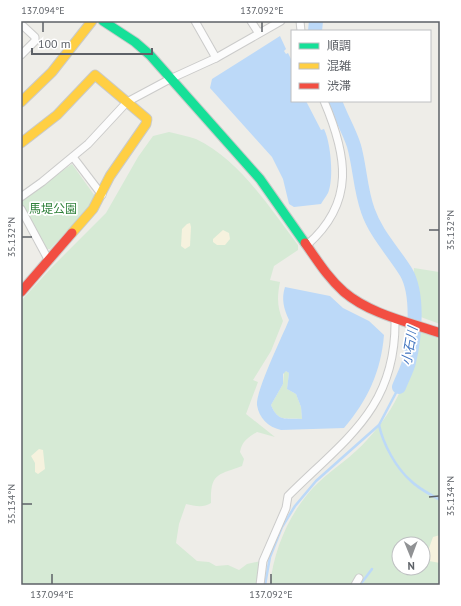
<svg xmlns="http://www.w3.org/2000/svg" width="461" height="606" viewBox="0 0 461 606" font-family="'PT Sans','Noto Sans JP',sans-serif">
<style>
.green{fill:#d6ead5;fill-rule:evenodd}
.sand{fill:#f6f2de}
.water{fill:#bcd9f8;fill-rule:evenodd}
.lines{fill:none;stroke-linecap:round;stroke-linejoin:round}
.stream{stroke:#bcd9f8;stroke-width:2.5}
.river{stroke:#bcd9f8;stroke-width:14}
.street-casing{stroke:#cbcbca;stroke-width:9}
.fast-casing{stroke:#c9cac9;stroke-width:11}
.slow-casing{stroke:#c9cac9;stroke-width:11}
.jam-casing{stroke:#c9cac9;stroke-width:11}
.street{stroke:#fcfcfc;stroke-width:7}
.fast{stroke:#16e098;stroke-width:9}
.slow{stroke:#ffcf43;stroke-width:9}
.jam{stroke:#f24e42;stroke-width:9}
.ticks{fill:none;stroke:#5d6167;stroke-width:1.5}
.labels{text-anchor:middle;stroke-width:3.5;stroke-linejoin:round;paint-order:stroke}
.park-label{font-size:12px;fill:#31823c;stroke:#fff}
.water-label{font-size:13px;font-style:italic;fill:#4174bf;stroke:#fff}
.neatline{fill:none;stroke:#5d6167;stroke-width:1.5}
.ticks-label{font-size:10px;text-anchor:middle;fill:#5d6167}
</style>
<rect width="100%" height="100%" fill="#eeede8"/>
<g class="green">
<path d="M169 132C177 134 188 136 196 139 240 160 269 207 298 245V250L274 266 270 280 280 282C277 297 277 307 283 321L271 351 253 380 258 382 246 414 275 437 257 432C249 437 242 441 240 452L244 459 242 466C219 475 210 472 211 503 203 508 195 506 186 504L179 524 176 543 197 561 209 562 216 566 228 565 239 570 247 564 261 561 257 585H21V301L52 267 106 213 138 157 153 136Z"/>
<path d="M72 164 97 199 50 249H46L21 206V200Z"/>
<path d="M440 267V324L418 316 413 281 414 268 439 272Z"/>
<path d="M417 331 440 339V585H362L365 580 357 575 351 585H270C274 548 291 508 319 482 334 468 353 456 367 440 397 408 411 374 417 331ZM399 544H423V568H399Z"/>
<path d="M286 371 289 373 287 389 296 394 301 407 302 419C285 418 278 422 271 405L283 384 284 372Z"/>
</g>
<g class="sand">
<path d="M190 223 191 227 190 246 185 249 181 246 182 229 187 224Z"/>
<path d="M223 230 229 233 230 239 225 245H217L213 242V239Z"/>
<path d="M39 449 43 450 45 469 38 474 35 472V463L31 456Z"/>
<path d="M440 535V563L429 561 425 553 429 548 433 537Z"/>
</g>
<g class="water">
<path d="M280 36 286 49 284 51 286 54 288 53 292 61V101H306L321 130 324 129C331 143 334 179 328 193 326 197 323 200 321 204L294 207 289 204 283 179 272 157 210 88 212 79Z"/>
<path d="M285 287 330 296 343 308 369 321 384 335C381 371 368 400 344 428L281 430C268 427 259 418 257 405 256 390 282 337 289 320 284 309 281 299 285 287ZM286 371 289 373 287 389 296 394 301 407 302 419C285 418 278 422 271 405L283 384V374Z"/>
</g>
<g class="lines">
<g class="stream">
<path d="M379 425C383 444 396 468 411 481 419 489 430 494 440 500"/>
<path d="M265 585 270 557 282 527 295 506 316 481 379 425 399 387"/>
<path d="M360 585 372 569"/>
</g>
<g class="river">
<path d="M315 31 316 21"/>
<path d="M335 101C340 116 349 130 354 146 360 167 360 189 368 211 376 234 393 251 406 272 419 294 415 338 409 362 407 370 402 379 399 387"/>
</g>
<g class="street-casing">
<g id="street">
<path d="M195 21 216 58"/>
<path d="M251 21 258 32"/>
<path d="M300 21 301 31"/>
<path d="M21 24 35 37V41L21 55"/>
<path d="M73 157 102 195"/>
<path d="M21 197 42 182 88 144 127 102 170 79 216 58 281 21"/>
<path d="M21 209 49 261"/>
<path d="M307 245C356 202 347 155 324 101"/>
<path d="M260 585 263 561 286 508 288 496C345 439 397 408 395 318"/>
<path d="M355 585 359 578"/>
</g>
</g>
<g class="fast-casing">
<path id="fast" d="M103 21 135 42 150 55 260 179 305 243"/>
</g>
<g class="slow-casing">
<g id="slow">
<path d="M21 102 52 72 92 21"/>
<path d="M21 143 57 115 95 75 147 119 146 124 110 176 93 209 72 233"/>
</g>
</g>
<g class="jam-casing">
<g id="jam">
<path d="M305 243C317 260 328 278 344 292 370 314 408 322 440 333"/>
<path d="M21 292 72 233"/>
</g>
</g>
<use href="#street" class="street"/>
<use href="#fast" class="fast"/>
<use href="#slow" class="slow"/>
<use href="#jam" class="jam"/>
</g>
<path class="ticks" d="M43 22V32M262 22V32M429 230H439M22 237H32M429 497 439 496M22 504H32M52 574V584M271 574V584"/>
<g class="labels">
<g class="park-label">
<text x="53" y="213">馬堤公園</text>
</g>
<g class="water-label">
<text transform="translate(409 346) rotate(-80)" y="5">小石川</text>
</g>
</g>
<rect width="461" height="606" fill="none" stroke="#ffffff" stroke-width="44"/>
<rect x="291" y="30" width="140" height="72" fill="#ffffff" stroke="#bec0c2"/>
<rect x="299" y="43" width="20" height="6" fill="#16e098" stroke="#bec0c2"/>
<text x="327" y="50" font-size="12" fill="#5d6167">順調</text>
<rect x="299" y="63" width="20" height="6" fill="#ffcf43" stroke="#bec0c2"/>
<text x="327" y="70" font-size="12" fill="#5d6167">混雑</text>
<rect x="299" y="83" width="20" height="6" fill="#f24e42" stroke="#bec0c2"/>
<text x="327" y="90" font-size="12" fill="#5d6167">渋滞</text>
<g transform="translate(411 556) rotate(179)"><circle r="19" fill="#ffffff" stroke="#bec0c2"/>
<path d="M0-3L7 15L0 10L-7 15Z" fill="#909294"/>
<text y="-6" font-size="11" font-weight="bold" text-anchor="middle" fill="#5d6167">N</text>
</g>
<path d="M32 48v6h120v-6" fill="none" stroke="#5d6167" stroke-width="2"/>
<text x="38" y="48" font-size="12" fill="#5d6167" stroke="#ffffff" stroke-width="3" paint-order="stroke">100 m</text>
<rect x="22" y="22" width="417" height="562" class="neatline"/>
<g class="ticks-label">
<text x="43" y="14">137.094°E</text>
<text x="262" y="14">137.092°E</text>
<text transform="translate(450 230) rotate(-90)" y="4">35.132°N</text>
<text transform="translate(11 237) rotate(-90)" y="4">35.132°N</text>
<text transform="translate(450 496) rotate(-90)" y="4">35.134°N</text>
<text transform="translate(11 504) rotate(-90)" y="4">35.134°N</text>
<text x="52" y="598">137.094°E</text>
<text x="271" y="598">137.092°E</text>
</g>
</svg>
